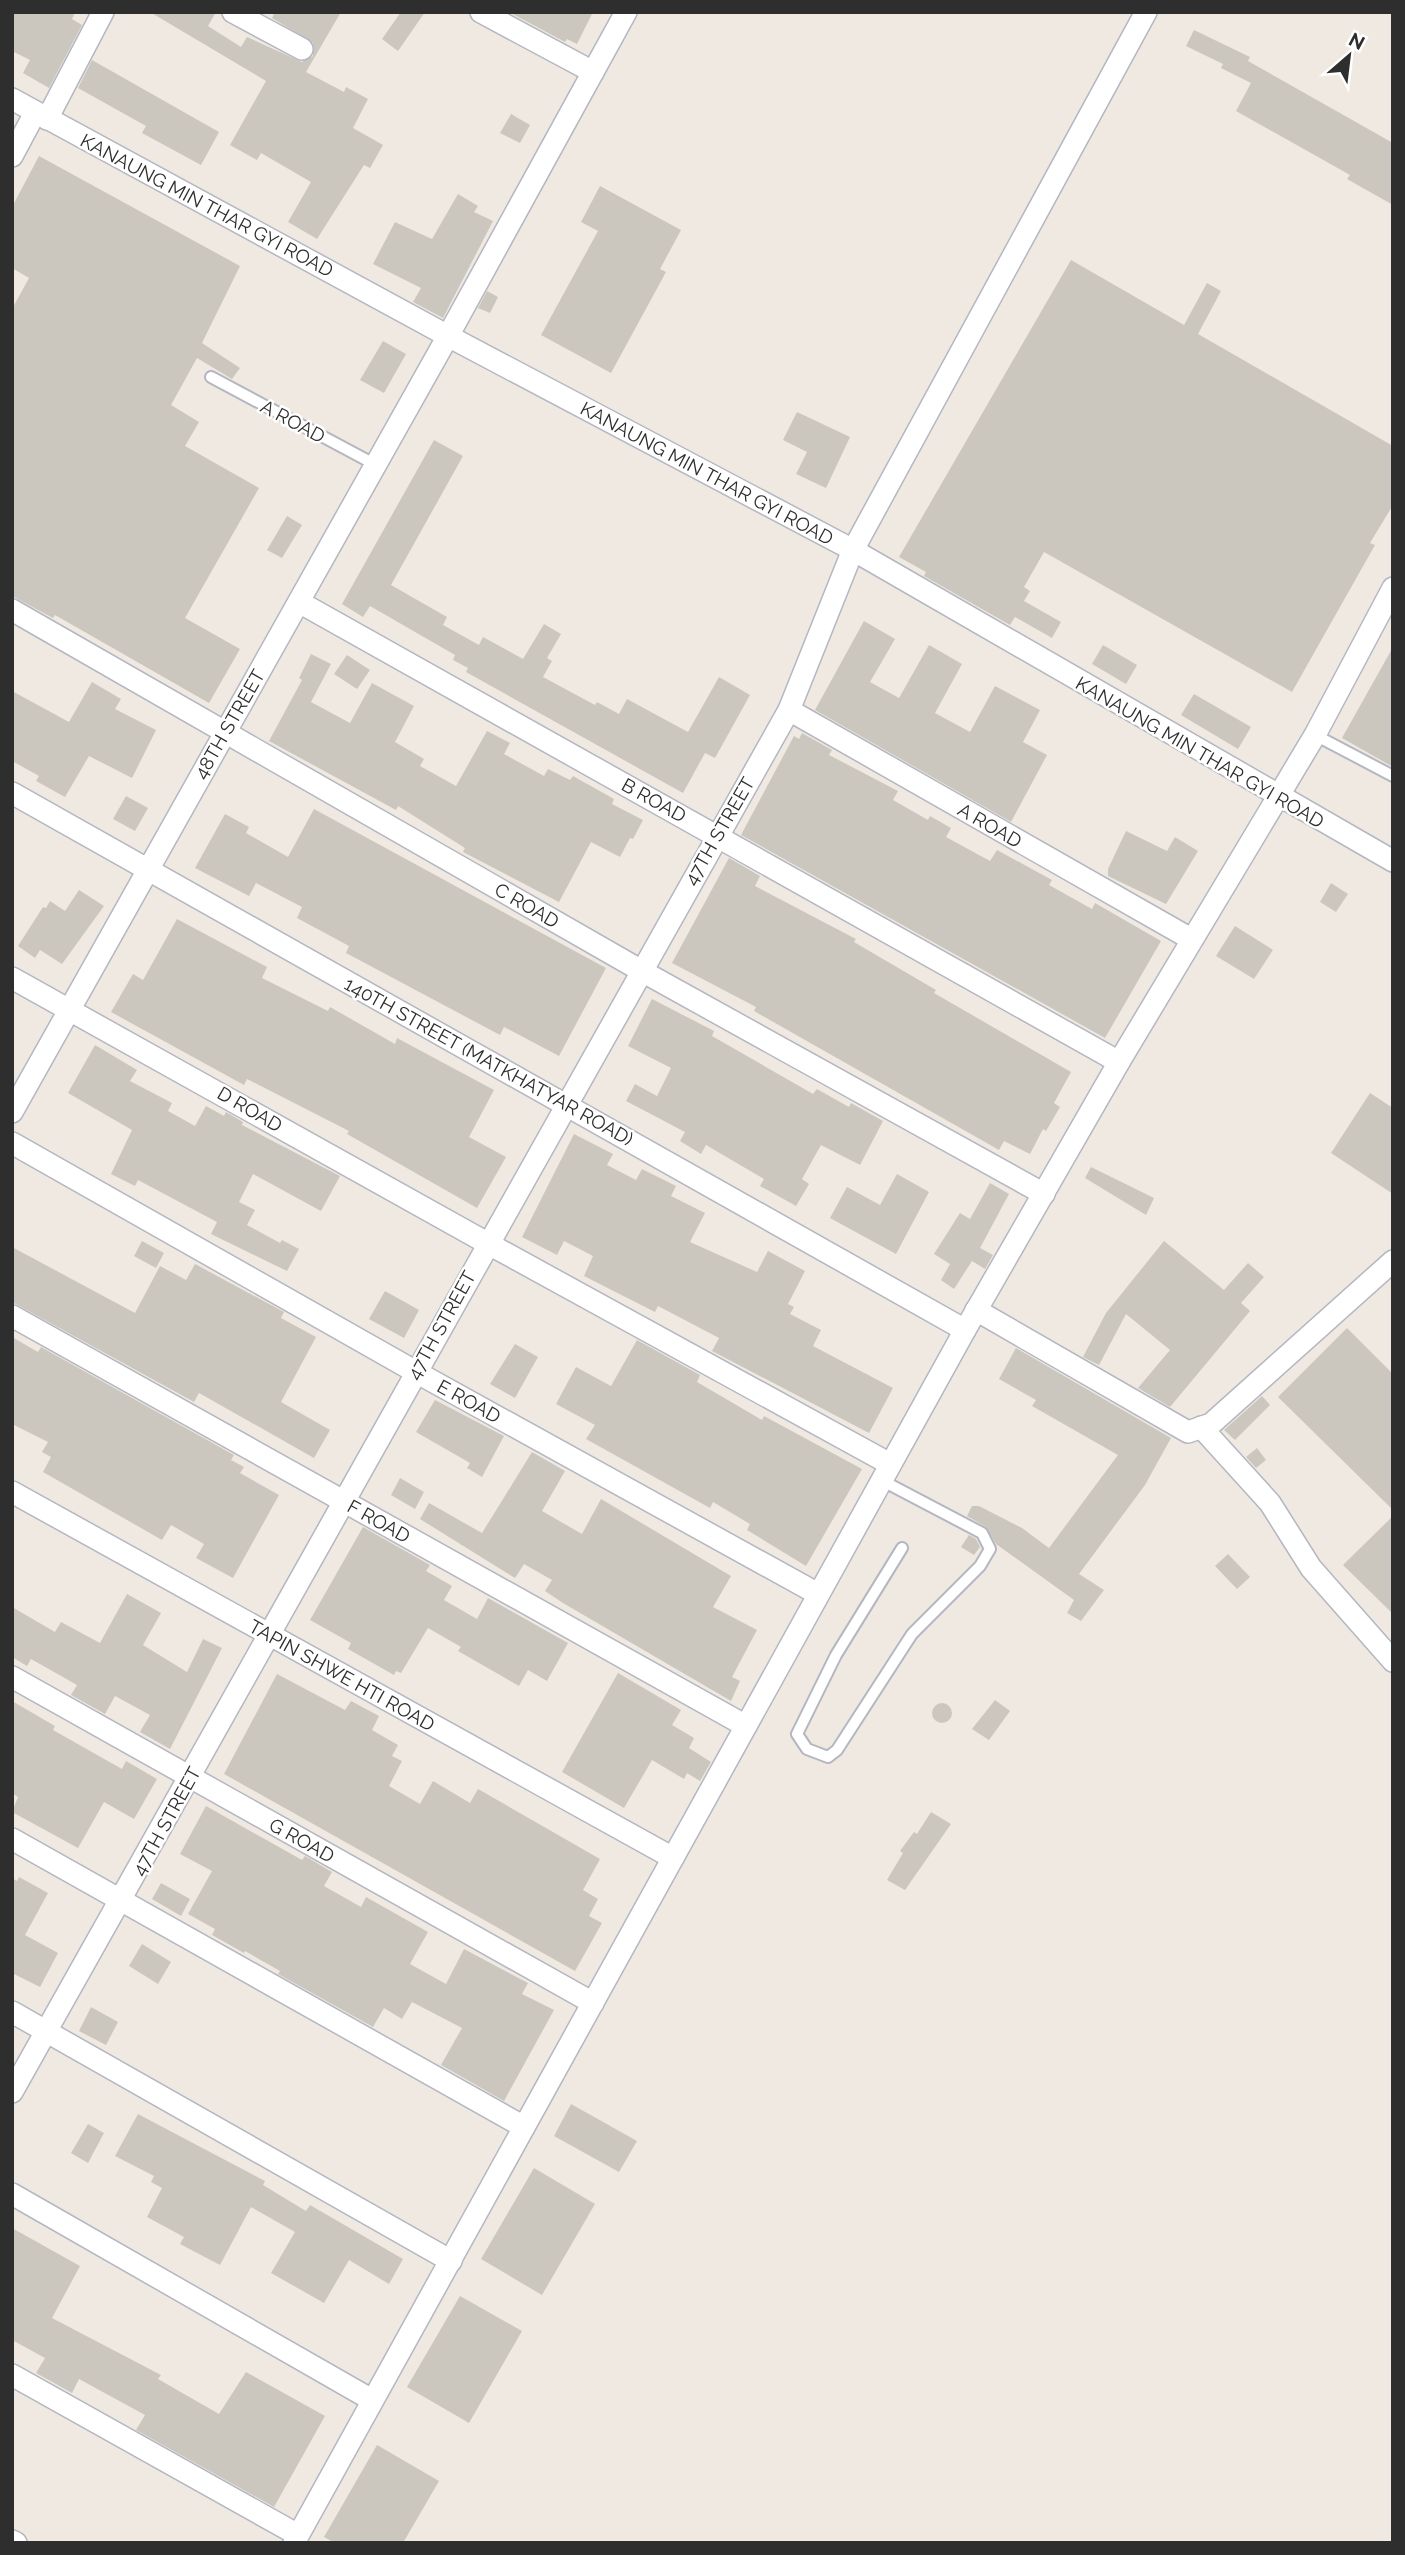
<svg xmlns="http://www.w3.org/2000/svg" width="1405" height="2555" viewBox="0 0 1405 2555" font-family="Raleway,sans-serif">
<style>
.building{fill:#cbc7bf}
.lines{fill:none;stroke-linecap:round;stroke-linejoin:round}
.lane-casing{stroke:#b4b7c1;stroke-width:14}
.street-casing{stroke:#b4b7c1;stroke-width:24}
.lane{stroke:#fff;stroke-width:10}
.street{stroke:#fff;stroke-width:21}
.labels{text-anchor:middle;stroke-width:5;stroke-linejoin:round;paint-order:stroke}
.street-label{font-size:19px;fill:#2e2e2e;stroke:#fff}
</style>
<rect width="100%" height="100%" fill="#efe9e1"/>
<g class="building">
<path d="M12 12H75L72 19 82 25 49 88 23 73 30 60 12 51Z"/>
<path d="M150 12H216L208 26 241 47 247 37 302 62 313 56V43L272 18 275 12H341L306 72 344 92 346 87 368 99 353 128 383 145 370 168 364 165 317 239 288 222 311 182 261 153 257 160 230 145 266 81Z"/>
<path d="M401 12H425L398 51 382 39Z"/>
<path d="M509 12H593L577 44 567 39 565 42Z"/>
<path d="M1194 30 1250 57 1248 61 1393 143V205L1347 179 1350 175 1236 111 1251 83 1221 68 1223 64 1186 46Z"/>
<path d="M92 60 219 132 201 165 142 133 146 126 78 88Z"/>
<path d="M511 114 530 125 520 143 500 133Z"/>
<path d="M39 156 240 266 202 343 240 368 232 379 197 358 171 405 199 422 185 446 259 488 185 618 240 649 209 703 55 615 53 618 12 596V309L29 278 12 268V207Z"/>
<path d="M600 186 681 230 660 269 666 272 611 373 541 335 598 231 581 222Z"/>
<path d="M458 194 478 206 474 212 493 221 443 318 413 302 421 288 373 264 395 222 432 239Z"/>
<path d="M1071 260 1184 325 1207 283 1221 291 1198 334 1393 446V505L1370 543 1375 545 1292 692 1044 552 1024 587 1030 591 1024 601 1061 622 1052 638 1015 617 1010 625 924 576 926 572 899 557Z"/>
<path d="M487 291 498 297 490 313 478 308Z"/>
<path d="M383 341 406 354 384 393 360 380Z"/>
<path d="M797 412 850 437 826 488 796 474 807 452 783 440Z"/>
<path d="M434 440 463 456 391 585 447 617 443 625 479 645 483 637 523 659 544 624 561 634 547 658 552 661 543 677 595 705 597 702 619 714 627 699 688 732 719 677 750 695 715 758 705 753 683 793 466 672 468 668 453 660 455 655 370 606 363 617 342 604Z"/>
<path d="M287 516 302 525 282 558 267 550Z"/>
<path d="M864 621 895 639 870 682 899 698 929 645 962 664 935 713 970 732 995 686 1040 710 1023 742 1047 755 1011 822 815 710Z"/>
<path d="M1103 645 1137 665 1126 684 1092 664Z"/>
<path d="M1393 647V767L1342 738Z"/>
<path d="M311 654 331 664 311 702 350 723 372 683 414 706 395 742 424 759 420 766 456 786 487 731 510 743 504 754 544 776 548 769 570 780 573 776 614 799 612 804 643 820 633 839 630 838 620 857 591 842 559 902 463 852 465 848 398 806 396 810 269 741 302 680 299 678Z"/>
<path d="M347 655 370 670 357 689 334 674Z"/>
<path d="M92 682 121 699 115 709 156 730 132 778 89 756 65 797 36 781 39 776 12 761V691L69 722Z"/>
<path d="M1194 694 1251 727 1238 749 1181 715Z"/>
<path d="M802 733 832 750 829 755 898 791 893 800 928 820 930 816 951 828 946 837 990 861 997 850 1052 880 1049 885 1092 909 1095 903 1161 941 1105 1038 741 835 794 736 799 739Z"/>
<path d="M126 796 148 808 135 831 113 819Z"/>
<path d="M314 809 606 968 559 1056 504 1027 500 1035 346 953 349 946 297 918 302 907 256 883 249 896 195 868 225 814 249 827 246 833 288 857Z"/>
<path d="M1126 831 1167 851 1175 837 1198 851 1166 904 1108 876V869Z"/>
<path d="M729 858 760 876 755 886 856 939 854 942 936 990 934 993 1071 1072 1054 1103 1060 1107 1046 1131 1043 1129 1030 1154 1004 1141 999 1150 754 1011 756 1007 672 963Z"/>
<path d="M1331 883 1348 894 1336 912 1320 902Z"/>
<path d="M79 890 104 906 62 964 40 950 35 958 18 946 43 907 46 908 50 901 65 911Z"/>
<path d="M177 919 267 967 262 978 328 1011 330 1007 395 1044 397 1038 494 1090 469 1137 506 1157 477 1208 347 1134 349 1131 247 1079 244 1085 111 1012 133 974 143 980Z"/>
<path d="M1235 926 1273 950 1254 979 1216 956Z"/>
<path d="M652 999 714 1031 712 1036 813 1094 817 1089 849 1107 851 1103 883 1121 860 1165 821 1145 802 1179 809 1184 796 1206 760 1186 764 1179 706 1145 701 1154 680 1141 685 1132 626 1101 635 1084 657 1096 671 1068 628 1046Z"/>
<path d="M95 1045 137 1070 130 1081 172 1103 168 1111 195 1126 206 1106 224 1116 226 1112 243 1122 242 1125 340 1176 321 1211 253 1174 239 1202 255 1210 247 1225 280 1243 282 1240 299 1249 287 1271 211 1234 217 1222 138 1180 135 1186 111 1174 132 1130 68 1093Z"/>
<path d="M1370 1093 1393 1108V1194L1331 1153Z"/>
<path d="M574 1134 613 1154 607 1165 636 1180 642 1169 676 1186 671 1196 705 1213 690 1242 757 1272 768 1251 805 1271 788 1304 794 1307 790 1314 821 1330 813 1346 893 1388 869 1433 712 1351 719 1338 658 1306 655 1312 584 1276 593 1256 564 1241 557 1255 522 1237Z"/>
<path d="M1091 1167 1154 1198 1146 1215 1085 1178Z"/>
<path d="M897 1174 929 1192 896 1254 830 1218 847 1187 880 1205Z"/>
<path d="M990 1183 1009 1194 980 1248 993 1255 985 1269 972 1261 954 1289 941 1280 950 1264 934 1254 960 1213 970 1219Z"/>
<path d="M142 1241 164 1253 156 1268 134 1256Z"/>
<path d="M1164 1241 1224 1290 1248 1263 1264 1277 1241 1303 1250 1311 1170 1407 1138 1388 1170 1350 1126 1314 1099 1365 1083 1357 1106 1313Z"/>
<path d="M12 1247 135 1313 160 1266 186 1280 195 1264 284 1312 281 1318 316 1337 281 1402 330 1430 314 1458 199 1393 194 1402 12 1302Z"/>
<path d="M385 1291 419 1310 404 1338 369 1319Z"/>
<path d="M1347 1328 1393 1374V1510L1278 1397Z"/>
<path d="M12 1337 38 1352 41 1347 234 1455 231 1460 244 1467 240 1473 279 1495 233 1578 196 1558 204 1544 171 1525 162 1540 43 1472 51 1457 42 1452 48 1442 12 1424Z"/>
<path d="M637 1340 700 1375 697 1382 762 1420 764 1416 862 1469 806 1566 747 1530 750 1524 713 1502 710 1508 586 1439 595 1425 556 1404 576 1367 611 1386Z"/>
<path d="M515 1344 538 1357 515 1398 490 1384Z"/>
<path d="M1016 1348 1171 1438 1145 1485 1079 1574 1104 1590 1081 1621 1067 1613 1074 1600 996 1544 986 1527 967 1516 972 1506H979L1022 1528 1049 1548 1118 1455 1032 1406 1036 1400 999 1379Z"/>
<path d="M1262 1396 1270 1405 1235 1440 1224 1430Z"/>
<path d="M435 1400 504 1436 482 1477 467 1468 470 1463 416 1432Z"/>
<path d="M1257 1448 1266 1460 1256 1468 1246 1457Z"/>
<path d="M532 1452 565 1471 542 1511 582 1534 601 1499 731 1576 713 1607 757 1630 732 1677 740 1681 731 1701 563 1603 545 1591 552 1580 524 1564 515 1578 420 1519 429 1503 482 1533Z"/>
<path d="M400 1478 424 1492 415 1509 391 1495Z"/>
<path d="M1393 1516V1614L1343 1565Z"/>
<path d="M363 1527 430 1565 426 1571 452 1586 444 1600 477 1619 488 1598 568 1643 547 1681 528 1670 519 1686 458 1651 461 1647 428 1628 401 1673 396 1671 394 1675 348 1649 351 1643 310 1620Z"/>
<path d="M969 1535 976 1539 980 1547 974 1555 961 1547Z"/>
<path d="M1228 1554 1250 1577 1237 1589 1215 1566Z"/>
<path d="M127 1594 161 1613 143 1645 187 1672 203 1639 222 1648 170 1749 140 1732 150 1715 115 1696 105 1714 71 1695 77 1685 31 1659 27 1666 12 1657V1607L55 1632 61 1622 100 1643Z"/>
<path d="M618 1673 681 1710 672 1725 694 1738 689 1748 711 1762 700 1781 687 1773 684 1779 652 1760 624 1808 562 1772Z"/>
<path d="M277 1674 345 1710 351 1701 379 1716 372 1730 398 1745 392 1756 402 1761 389 1786 420 1804 433 1781 470 1803 478 1789 600 1859 583 1890 598 1899 589 1916 602 1923 575 1971 224 1774Z"/>
<path d="M995 1700 1010 1711 989 1740 972 1729Z"/>
<path d="M12 1701 55 1726 53 1730 122 1769 126 1761 157 1779 134 1819 104 1802 78 1848 12 1812 18 1797 12 1793Z"/>
<circle cx="942" cy="1713" r="10"/>
<path d="M206 1806 302 1860 305 1856 332 1872 324 1886 361 1907 366 1897 428 1932 410 1964 446 1984 464 1949 528 1983 522 1994 554 2010 504 2101 441 2065 462 2028 412 2002 402 2019 384 2008 373 2027 278 1974 280 1971 245 1951 244 1953 212 1935 215 1929 188 1914 212 1871 180 1854Z"/>
<path d="M931 1812 951 1824 905 1890 887 1880 903 1853 900 1851 914 1832 917 1834Z"/>
<path d="M19 1877 48 1893 25 1935 58 1953 40 1987 12 1973V1878L17 1881Z"/>
<path d="M161 1883 190 1899 181 1916 152 1899Z"/>
<path d="M142 1944 171 1962 158 1984 129 1966Z"/>
<path d="M91 2007 118 2022 106 2045 79 2031Z"/>
<path d="M571 2104 637 2141 619 2172 554 2136Z"/>
<path d="M138 2114 265 2181 263 2185 306 2211 310 2205 403 2259 389 2284 349 2260 324 2303 271 2273 295 2232 251 2207 220 2265 180 2244 184 2237 147 2217 162 2188 151 2182 154 2176 115 2156Z"/>
<path d="M88 2124 104 2133 88 2163 71 2153Z"/>
<path d="M534 2168 595 2204 542 2295 481 2259Z"/>
<path d="M12 2228 80 2266 52 2318 161 2375 158 2379 219 2414 246 2372 325 2416 274 2507 136 2430 145 2415 79 2379 72 2393 36 2373 45 2358 12 2340Z"/>
<path d="M460 2296 522 2331 469 2423 407 2387Z"/>
<path d="M377 2445 439 2481 403 2543H335L324 2537Z"/>
</g>
<g class="lines">
<g class="lane-casing">
<g id="lane">
<path d="M211 377 376 465"/>
<path d="M1315 735 1393 776"/>
<path d="M881 1480 982 1533 990 1549 980 1566 912 1634 837 1750 828 1757 807 1749 797 1734 836 1655 902 1548"/>
</g>
</g>
<g class="street-casing">
<g id="street">
<path d="M233 12 302 49"/>
<path d="M481 12 593 72"/>
<path d="M12 99 448 336 853 550 1393 861"/>
<path d="M47 119 103 12"/>
<path d="M12 156 35 113"/>
<path d="M299 602 1119 1062"/>
<path d="M12 610 640 970 1044 1194"/>
<path d="M789 710 1191 939"/>
<path d="M12 793 965 1330"/>
<path d="M12 978 487 1243 890 1464"/>
<path d="M12 1112 448 336 626 12"/>
<path d="M12 1143 416 1372 818 1594"/>
<path d="M976 1310 1188 1432 1211 1424 1393 1261"/>
<path d="M12 1316 746 1726"/>
<path d="M1201 1427 1270 1503 1311 1568 1393 1661"/>
<path d="M12 1492 673 1858"/>
<path d="M12 1677 593 2003"/>
<path d="M12 1839 524 2127"/>
<path d="M12 2012 451 2261"/>
<path d="M12 2092 789 710 853 550 1146 12"/>
<path d="M12 2194 372 2400"/>
<path d="M12 2375 298 2535"/>
<path d="M12 2541 16 2543"/>
<path d="M294 2543 965 1330 1119 1062 1315 735 1393 588"/>
</g>
</g>
<use href="#lane" class="lane"/>
<use href="#street" class="street"/>
</g>
<g class="labels">
<g class="street-label">
<text transform="translate(207 205) rotate(28)" y="7">KANAUNG MIN THAR GYI ROAD</text>
<text transform="translate(293 421) rotate(28)" y="7">A ROAD</text>
<text transform="translate(707 473) rotate(28)" y="7">KANAUNG MIN THAR GYI ROAD</text>
<text transform="translate(229 724) rotate(-60)" y="7">48TH STREET</text>
<text transform="translate(1200 752) rotate(30)" y="7">KANAUNG MIN THAR GYI ROAD</text>
<text transform="translate(654 800) rotate(29)" y="7">B ROAD</text>
<text transform="translate(990 825) rotate(30)" y="7">A ROAD</text>
<text transform="translate(719 831) rotate(-60)" y="7">47TH STREET</text>
<text transform="translate(527 905) rotate(30)" y="7">C ROAD</text>
<text transform="translate(489 1061) rotate(29)" y="7">140TH STREET (MATKHATYAR ROAD)</text>
<text transform="translate(250 1109) rotate(30)" y="7">D ROAD</text>
<text transform="translate(441 1325) rotate(-61)" y="7">47TH STREET</text>
<text transform="translate(469 1401) rotate(29)" y="7">E ROAD</text>
<text transform="translate(379 1521) rotate(29)" y="7">F ROAD</text>
<text transform="translate(342 1675) rotate(29)" y="7">TAPIN SHWE HTI ROAD</text>
<text transform="translate(166 1821) rotate(-61)" y="7">47TH STREET</text>
<text transform="translate(302 1840) rotate(29)" y="7">G ROAD</text>
</g>
</g>
<rect width="1405" height="2555" fill="none" stroke="#2e2e2e" stroke-width="28"/>
<g transform="translate(1349 56) rotate(28)" stroke="#ffffff" stroke-width="5" paint-order="stroke">
<path d="M0-5L12 26L0 18L-12 26Z" fill="#2e2e2e"/>
<text y="-10" font-size="19" font-weight="bold" text-anchor="middle" fill="#2e2e2e">N</text>
</g>
</svg>
